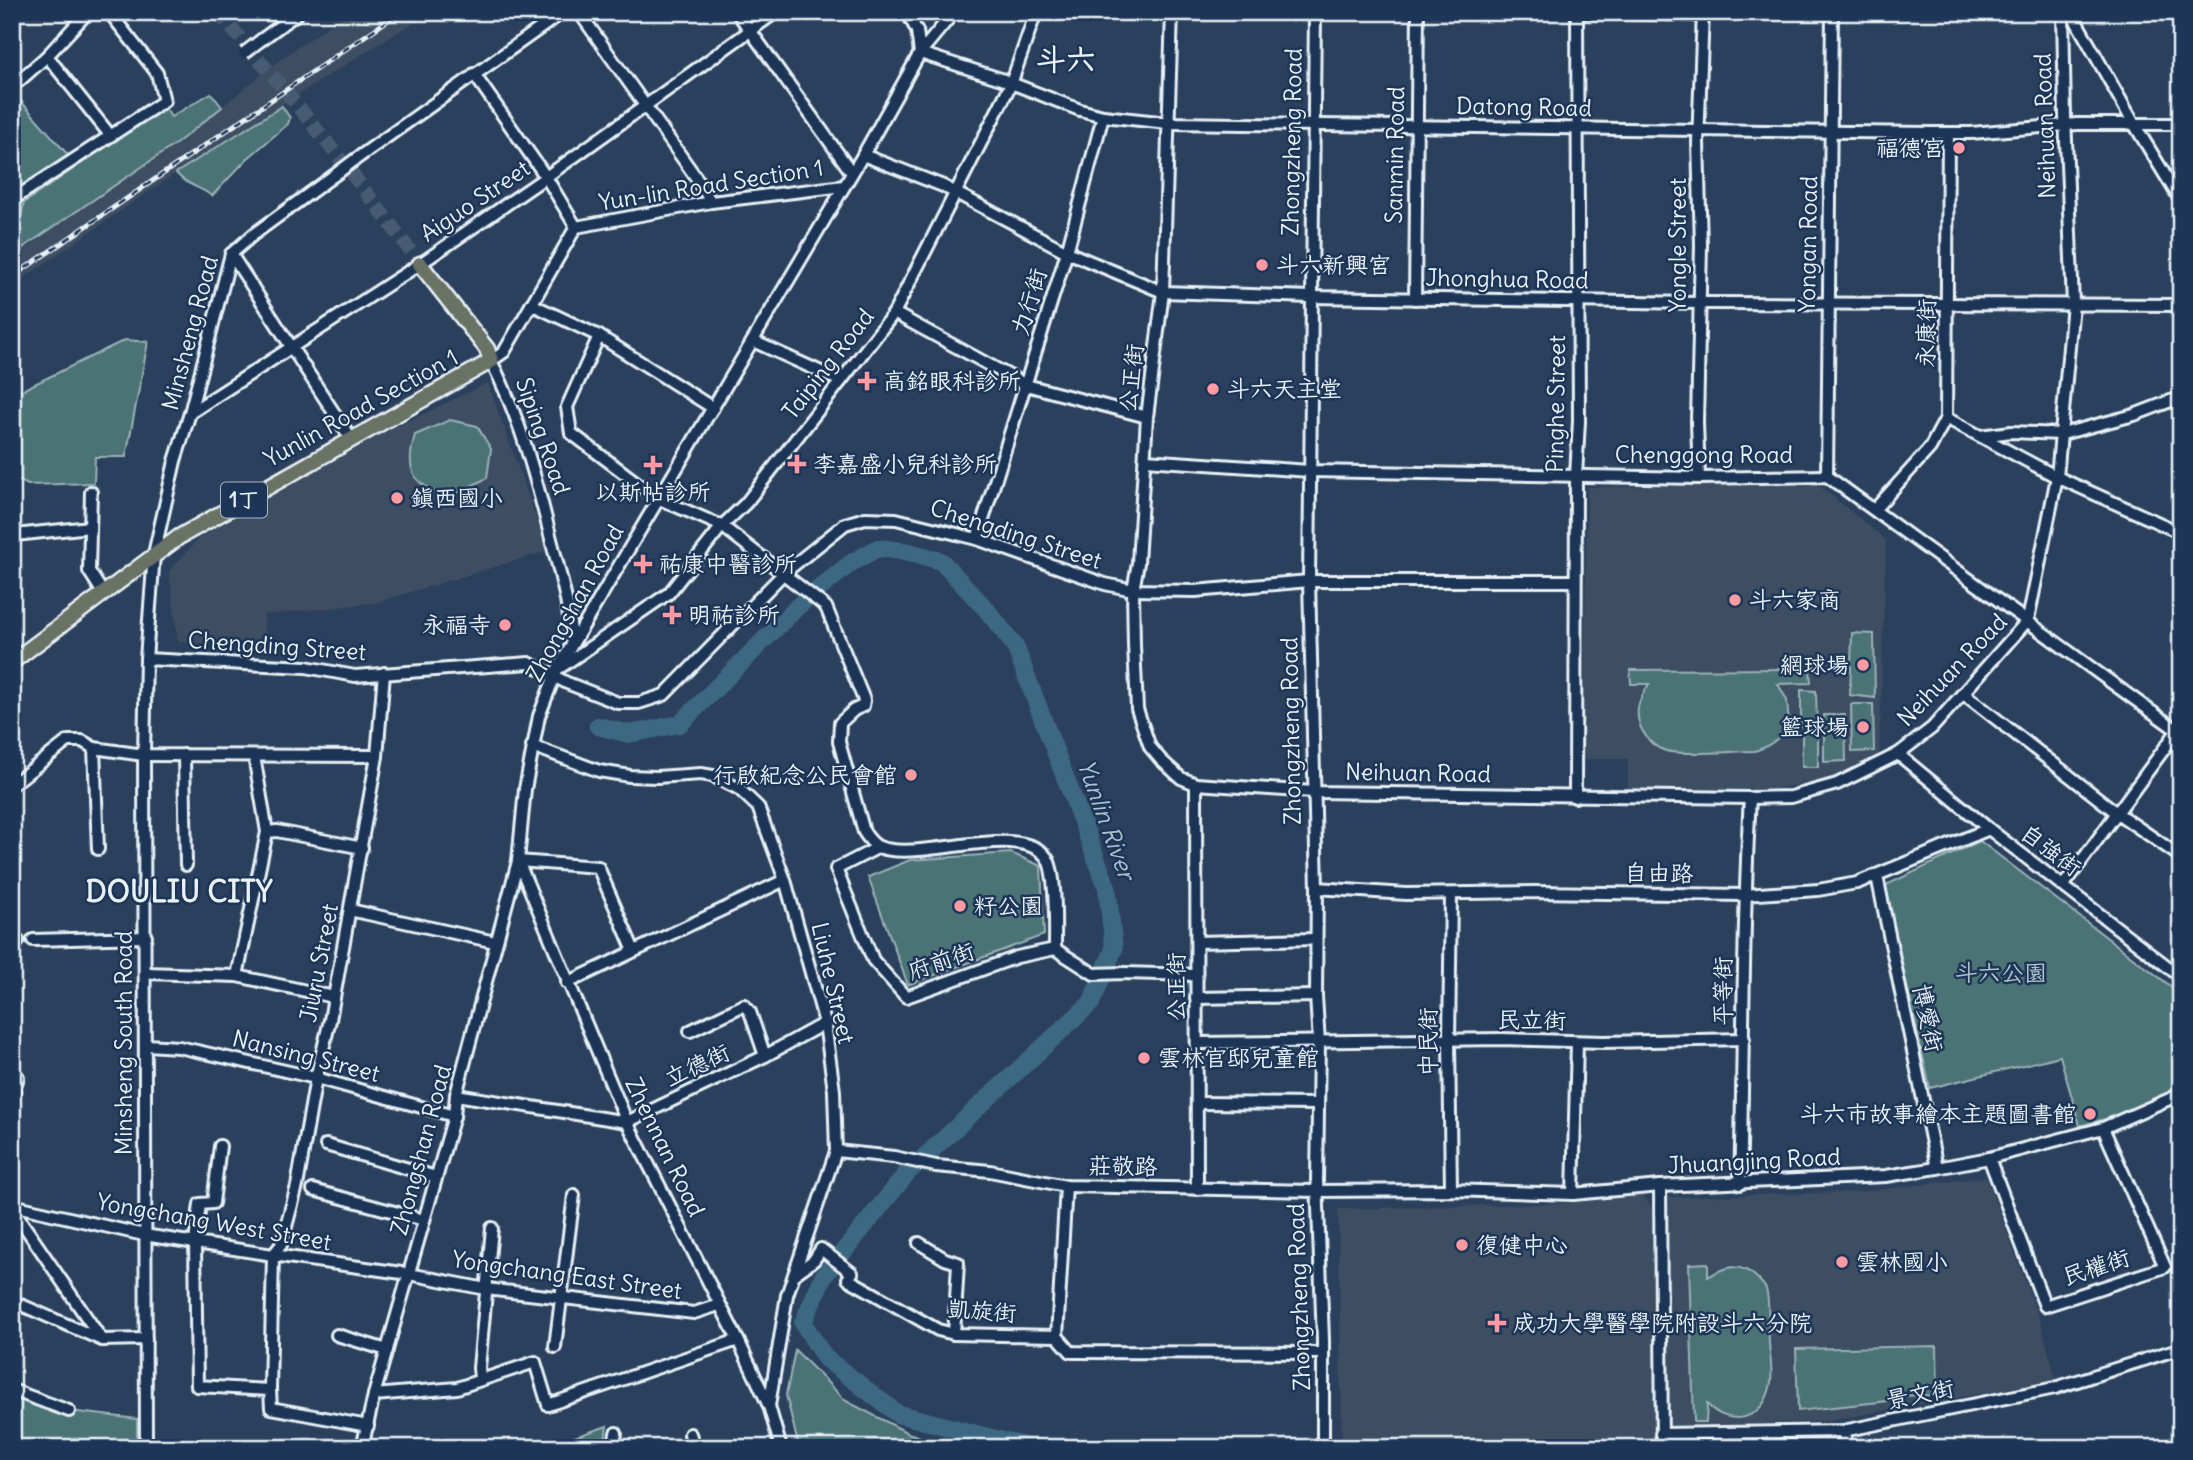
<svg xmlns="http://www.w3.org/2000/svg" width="2193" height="1460" viewBox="0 0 2193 1460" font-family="Delius,'LXGW WenKai TC',sans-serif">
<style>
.built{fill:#3c4d62}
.green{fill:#4c7376;stroke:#9ab2b7;stroke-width:2}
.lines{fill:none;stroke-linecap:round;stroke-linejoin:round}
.river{stroke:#3d6882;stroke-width:18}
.major-tunnel{stroke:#475b73;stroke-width:14;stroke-dasharray:14 7;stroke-linecap:butt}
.minor-casing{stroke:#e8f1f8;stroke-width:16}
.major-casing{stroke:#e8f1f8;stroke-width:19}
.minor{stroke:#1d3557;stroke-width:10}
.major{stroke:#6b7165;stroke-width:14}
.rail-casing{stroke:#e8f1f8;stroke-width:5}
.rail{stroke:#1d3557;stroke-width:2.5;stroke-dasharray:8;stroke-linecap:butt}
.minor-bridge-casing{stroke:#e8f1f8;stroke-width:16;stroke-linecap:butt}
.minor-bridge{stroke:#1d3557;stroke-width:10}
.poi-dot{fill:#ff9aa2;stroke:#1d3557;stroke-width:2.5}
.labels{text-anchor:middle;stroke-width:5;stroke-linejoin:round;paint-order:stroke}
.shield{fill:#1d3557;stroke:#abb9c8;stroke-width:2}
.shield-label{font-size:21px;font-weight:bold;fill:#e8f1f8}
.street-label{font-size:23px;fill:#e8f1f8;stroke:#1d3557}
.poi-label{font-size:23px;fill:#e8f1f8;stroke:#1d3557;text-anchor:start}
.park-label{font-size:23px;fill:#b1c5ca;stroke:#1d3557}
.water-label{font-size:24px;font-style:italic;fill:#acc1cf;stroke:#1d3557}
.district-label{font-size:30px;font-weight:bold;fill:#e8f1f8;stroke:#1d3557}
</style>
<rect width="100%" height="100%" fill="#2b405c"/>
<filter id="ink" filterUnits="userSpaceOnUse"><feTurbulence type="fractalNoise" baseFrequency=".0143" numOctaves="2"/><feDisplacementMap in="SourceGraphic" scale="14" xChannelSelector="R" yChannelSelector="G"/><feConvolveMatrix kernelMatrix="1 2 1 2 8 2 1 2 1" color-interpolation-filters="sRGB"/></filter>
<g filter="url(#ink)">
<g class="built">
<path d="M349 12H435L401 30 202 155 12 286V255L177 143 282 58Z"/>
<path d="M488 383 548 551 374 603 264 615V648L178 642 169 571 201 536 329 459Z"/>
<path d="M1816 483 1886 540 1879 760 1834 779 1774 789 1628 790V759H1583L1587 487Z"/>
<path d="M1986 1177 2042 1326 2056 1380 1828 1421 1670 1428 1664 1197 1857 1192Z"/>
<path d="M1643 1195 1653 1210 1655 1448H1342L1338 1209 1569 1203Z"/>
</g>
<g class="green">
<path d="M12 91 69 156 12 194Z"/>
<path d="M211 93 222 107 177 143 12 255V227L21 216 24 203 164 106 171 117Z"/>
<path d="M282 106 290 118 288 124 247 159 212 196C199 186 187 186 176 173Z"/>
<path d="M125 340 148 342 126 457H95L94 483 28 485 12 477V395Z"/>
<path d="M450 420 477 426 491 449 487 478 447 498C413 483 404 472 415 435Z"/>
<path d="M1852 633 1874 634 1875 698 1850 695Z"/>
<path d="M1810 669 1811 683 1778 684 1787 700 1789 726C1779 739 1770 746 1755 751 1735 751 1682 756 1666 751 1655 748 1648 741 1642 730 1633 712 1639 699 1649 684H1631L1630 670Z"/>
<path d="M1801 690 1816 691 1817 726H1801Z"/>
<path d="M1851 704H1873L1874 751 1852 752Z"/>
<path d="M1824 715H1845L1846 761 1824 762Z"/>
<rect x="1802" y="731" width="16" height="36"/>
<path d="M1980 841 2181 994V1092L2109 1118 2080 1126 2060 1056 1930 1088 1884 886Z"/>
<path d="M1011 853 1041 866 1044 935 908 985 868 877 910 860Z"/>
<path d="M1708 1263V1277C1725 1266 1740 1262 1756 1277 1759 1280 1764 1285 1766 1289 1770 1302 1768 1328 1769 1343 1770 1358 1774 1376 1769 1391 1760 1422 1727 1426 1707 1404L1706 1422H1694L1689 1264Z"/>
<path d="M1937 1346 1938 1395 1888 1396V1401L1798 1411 1796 1349Z"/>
<path d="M795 1350 846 1401 908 1433 953 1448H799L786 1395Z"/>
<path d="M12 1393 69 1411 137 1419V1448H12Z"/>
<path d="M607 1426 604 1448H542Z"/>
</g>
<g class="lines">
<path class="river" d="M598 726 629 734 680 724 798 606 851 563 878 548 909 552 941 561 986 609 1015 646 1107 887 1114 949 1091 1003 908 1172 823 1277 803 1323 825 1358 898 1414 1031 1448"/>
<path class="major-tunnel" d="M217 12C289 92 356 177 420 264"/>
<g class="minor-casing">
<g id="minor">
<path d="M579 12 695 176 711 202"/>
<path d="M737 12 852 173"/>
<path d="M907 12 917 31 920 53 1001 79 1080 110 1103 116 1168 123 1931 133H1971L2077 124H2181"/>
<path d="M1172 12 1163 292 1147 417 1138 563 1133 590 1134 645 1137 709 1150 747 1161 760 1181 778 1196 784 1314 792 1750 798 1791 797 1837 784 1898 754 1932 728 2028 620 2057 477 2073 304 2065 117 2063 12"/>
<path d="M1315 12 1309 581 1317 888 1316 996 1319 1043 1317 1180 1323 1340V1448"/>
<path d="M1585 12 1703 15"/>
<path d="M2071 12 2134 124 2181 201"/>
<path d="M261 40 299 12"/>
<path d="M47 56 110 135"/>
<path d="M474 74 546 177 576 227"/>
<path d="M19 81 47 56 88 12"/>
<path d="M863 155 943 186 1067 252 1163 292 1311 297 1699 303 2181 305"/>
<path d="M356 159 563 12"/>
<path d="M12 200 164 101 157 73 109 12"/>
<path d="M231 254 351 439"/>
<path d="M1415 299 1418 12"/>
<path d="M531 304 599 336 713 408"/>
<path d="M894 313 1026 385 1147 417"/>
<path d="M599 336 567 407 571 433 657 498 722 526 826 607 864 700 863 706 854 710 840 723 839 742 864 832C868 838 872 844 879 847 919 863 1022 820 1047 858 1057 873 1055 929 1055 949L1094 974 1124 973 1195 975"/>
<path d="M753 341 841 381"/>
<path d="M190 413 420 264 546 177 776 12"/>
<path d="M1946 418 2057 477 2181 533"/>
<path d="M1980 436 2011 432 2062 434 2134 415 2181 397"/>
<path d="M1145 460 1310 471 1699 478 1827 476 2181 733"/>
<path d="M1827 476 1832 12"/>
<path d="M1699 478 1697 422 1701 245 1698 142 1703 12"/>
<path d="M91 492 89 571 103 593"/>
<path d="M1875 509 1930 448 1946 418 1948 133"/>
<path d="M15 535 90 527"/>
<path d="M977 539 1067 252 1103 116"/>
<path d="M572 644C570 608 560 574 551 539 536 478 520 417 491 361L504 352 576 227 711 202 844 186"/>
<path d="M146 659 306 667 355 676 529 663 567 683 618 703H639L664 695 784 573 845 524 865 518 896 519 977 539 1105 584 1133 590 1195 591 1309 581H1575"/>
<path d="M561 667 669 593 722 526 746 503 894 313 1011 84 1036 12"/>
<path d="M1963 693 2117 813 2181 857"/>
<path d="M532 746 599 771 630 776 657 777 701 774 713 776 739 789 758 807 785 880 825 1023 834 1091 836 1151 787 1295 769 1406"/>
<path d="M94 748 98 849"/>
<path d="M1898 754 1989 829 2181 977"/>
<path d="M184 755 186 865"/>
<path d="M254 756 267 832"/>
<path d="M1196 784 1197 1189"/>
<path d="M12 785 68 741H82L94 748 144 755 377 756"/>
<path d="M1575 797 1576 476 1579 421 1577 12"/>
<path d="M879 847 836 869 873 960 906 997 1017 957 1055 949"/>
<path d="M518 861 627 1122 738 1340 769 1406 781 1448"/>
<path d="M518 861 598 867 634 951"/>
<path d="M1877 876 1937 1168"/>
<path d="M2064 885 2178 730"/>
<path d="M1317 888 1406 894 1534 892 1744 895 1818 890 1857 883 1989 829"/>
<path d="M350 910 495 942"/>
<path d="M33 940 146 937"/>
<path d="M1197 942 1316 939"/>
<path d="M12 950 18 941"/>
<path d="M146 973 237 976 334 997"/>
<path d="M237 976 267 832 277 831 362 848"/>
<path d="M567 983 785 880"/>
<path d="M1196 998 1316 996"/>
<path d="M690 1031 744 1005 750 1012 765 1056"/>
<path d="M1198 1043 1502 1039 1604 1042 1744 1039"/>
<path d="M147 1045 179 1047 316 1078 454 1116"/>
<path d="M456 1095 627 1122 765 1056 825 1023"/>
<path d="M12 1096 18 1077"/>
<path d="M1198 1103 1318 1104"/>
<path d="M326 1145 436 1177"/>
<path d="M220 1146 213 1203 200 1204 195 1242 197 1386 270 1390 271 1408 368 1426"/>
<path d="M836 1151 894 1157 936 1166 990 1171 1066 1186 1317 1191 1451 1190 1573 1194 1660 1186 1886 1176 1937 1168 1989 1158 2103 1128 2181 1094"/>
<path d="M1989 1158 2045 1306 2165 1267 2103 1128"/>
<path d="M1740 1184C1744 1055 1742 926 1750 798"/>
<path d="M1660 1186 1662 1448"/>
<path d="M313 1190 424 1220"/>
<path d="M1451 1190 1449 1041 1451 894"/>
<path d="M1573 1194 1577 1042"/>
<path d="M12 1205 144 1235 273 1255 409 1274 486 1289 694 1313 719 1305"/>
<path d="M12 1208 102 1340"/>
<path d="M919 1243 945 1259 958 1263 954 1334"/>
<path d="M796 1273 814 1260 821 1249 852 1273 848 1279 938 1330 954 1334 1057 1336"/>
<path d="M12 1301 102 1340 146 1339"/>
<path d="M337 1335 387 1350"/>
<path d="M1057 1336 1071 1352 1323 1353"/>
<path d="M1057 1336 1066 1186"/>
<path d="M555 1347 574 1195"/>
<path d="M480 1378 479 1368 492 1228"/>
<path d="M12 1390 69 1411"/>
<path d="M270 1390 273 1255 281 1245 297 1186 316 1078 330 1020 377 756 384 673"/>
<path d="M374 1395 457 1388 535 1362 548 1405 738 1340"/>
<path d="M1843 1431 1848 1448"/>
<path d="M690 1434 695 1448"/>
<path d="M1661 1434 1843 1431 2055 1388 2181 1348"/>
<path d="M146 1448 144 755 146 659 154 554 175 461 190 413 231 254 254 234 340 171"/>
<path d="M362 1448 374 1395 454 1116 456 1095 518 861 525 789 539 716 557 670 863 155 920 53 954 12"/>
<path d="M614 1448 616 1433"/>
</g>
</g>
<g class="major-casing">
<path id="major" d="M12 662 179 537 491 361 487 349 420 264"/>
</g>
<use href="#minor" class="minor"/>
<use href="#major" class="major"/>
<g class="rail-casing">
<path id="rail" d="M12 277 400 12"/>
</g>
<use href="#rail" class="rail"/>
<g class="minor-bridge-casing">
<g id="minor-bridge">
<path d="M244 53 261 40"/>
<path d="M340 171 356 159"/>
</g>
</g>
<use href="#minor-bridge" class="minor-bridge"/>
</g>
</g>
<g class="poi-dot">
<circle cx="1959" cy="148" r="7"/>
<circle cx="1262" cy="265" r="7"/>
<path d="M863.5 370.5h7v7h7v7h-7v7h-7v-7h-7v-7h7z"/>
<circle cx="1213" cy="389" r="7"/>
<path d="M793.5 453.5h7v7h7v7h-7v7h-7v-7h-7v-7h7z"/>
<path d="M649.5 454.5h7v7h7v7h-7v7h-7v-7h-7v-7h7z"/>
<circle cx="397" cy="498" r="7"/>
<path d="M639.5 553.5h7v7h7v7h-7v7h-7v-7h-7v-7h7z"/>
<circle cx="1735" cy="600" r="7"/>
<path d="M668.5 604.5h7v7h7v7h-7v7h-7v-7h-7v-7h7z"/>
<circle cx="505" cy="625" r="7"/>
<circle cx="1863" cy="665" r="7"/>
<circle cx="1863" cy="727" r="7"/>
<circle cx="911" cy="775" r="7"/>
<circle cx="960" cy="906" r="7"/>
<circle cx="1144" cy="1058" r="7"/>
<circle cx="2090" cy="1114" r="7"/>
<circle cx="1462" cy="1245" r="7"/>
<circle cx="1842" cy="1262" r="7"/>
<path d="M1493.5 1312.5h7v7h7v7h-7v7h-7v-7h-7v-7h7z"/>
</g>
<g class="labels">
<rect class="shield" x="221" y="482.5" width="46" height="35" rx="5"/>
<g class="shield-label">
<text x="244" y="507">1丁</text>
</g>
<g class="street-label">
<text transform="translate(1524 107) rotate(1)" y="8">Datong Road</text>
<text transform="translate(2045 126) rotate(-92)" y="8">Neihuan Road</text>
<text transform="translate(1292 142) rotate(-89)" y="8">Zhongzheng Road</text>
<text transform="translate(1395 155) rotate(-89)" y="8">Sanmin Road</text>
<text transform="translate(711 185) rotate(-9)" y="8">Yun-lin Road Section 1</text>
<text transform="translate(475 201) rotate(-34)" y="8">Aiguo Street</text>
<text transform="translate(1808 244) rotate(-89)" y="8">Yongan Road</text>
<text transform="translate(1678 245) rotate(-90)" y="8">Yongle Street</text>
<text transform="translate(1507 279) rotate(1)" y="8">Jhonghua Road</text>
<text transform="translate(1029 302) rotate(-73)" y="8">力行街</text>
<text transform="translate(190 333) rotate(-75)" y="8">Minsheng Road</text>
<text transform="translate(1926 333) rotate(-89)" y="8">永康街</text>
<text transform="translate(828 364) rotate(-52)" y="8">Taiping Road</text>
<text transform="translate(1131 378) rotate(-83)" y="8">公正街</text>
<text transform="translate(1556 404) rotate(-89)" y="8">Pinghe Street</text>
<text transform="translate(361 408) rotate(-29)" y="8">Yunlin Road Section 1</text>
<text transform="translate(543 436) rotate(71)" y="8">Siping Road</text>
<text x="1704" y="463">Chenggong Road</text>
<text transform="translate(1016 534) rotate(18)" y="8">Chengding Street</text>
<text transform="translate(575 603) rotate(-61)" y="8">Zhongshan Road</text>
<text transform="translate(277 646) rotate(4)" y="8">Chengding Street</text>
<text transform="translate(1952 670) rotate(-46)" y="8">Neihuan Road</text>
<text transform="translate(1291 731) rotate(-91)" y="8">Zhongzheng Road</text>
<text transform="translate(1418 773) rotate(1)" y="8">Neihuan Road</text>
<text transform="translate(2051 850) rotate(37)" y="8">自強街</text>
<text transform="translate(1659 873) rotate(1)" y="8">自由路</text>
<text transform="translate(941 961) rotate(-19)" y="8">府前街</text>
<text transform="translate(319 963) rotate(-79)" y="8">Jiuru Street</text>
<text transform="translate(833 983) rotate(77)" y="8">Liuhe Street</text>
<text transform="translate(1176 987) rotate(-90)" y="8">公正街</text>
<text transform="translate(1723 991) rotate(-90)" y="8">平等街</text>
<text transform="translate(1928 1018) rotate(78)" y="8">博愛街</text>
<text transform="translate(1532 1020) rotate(1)" y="8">民立街</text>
<text transform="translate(1428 1042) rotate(-90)" y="8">中民街</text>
<text transform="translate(124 1043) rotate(-90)" y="8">Minsheng South Road</text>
<text transform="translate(306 1056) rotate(14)" y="8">Nansing Street</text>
<text transform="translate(697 1065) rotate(-25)" y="8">立德街</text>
<text transform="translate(665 1147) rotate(64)" y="8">Zhennan Road</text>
<text transform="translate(421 1150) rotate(-75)" y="8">Zhongshan Road</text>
<text transform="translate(1754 1161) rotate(-3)" y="8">Jhuangjing Road</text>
<text transform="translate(1123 1166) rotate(1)" y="8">莊敬路</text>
<text transform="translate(214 1222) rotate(10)" y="8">Yongchang West Street</text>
<text transform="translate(2096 1267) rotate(-18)" y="8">民權街</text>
<text transform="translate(567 1275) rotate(8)" y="8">Yongchang East Street</text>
<text transform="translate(1299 1297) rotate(-92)" y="8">Zhongzheng Road</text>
<text transform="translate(982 1311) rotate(4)" y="8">凱旋街</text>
<text transform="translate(1920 1394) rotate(-11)" y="8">景文街</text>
</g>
<g class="poi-label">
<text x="1945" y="156" text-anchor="end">福德宮</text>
<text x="1276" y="273">斗六新興宮</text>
<text x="883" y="389">高銘眼科診所</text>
<text x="1227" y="397">斗六天主堂</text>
<text x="813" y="472">李嘉盛小兒科診所</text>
<text x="653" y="500" text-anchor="middle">以斯帖診所</text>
<text x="411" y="506">鎮西國小</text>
<text x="659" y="572">祐康中醫診所</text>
<text x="1749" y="608">斗六家商</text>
<text x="688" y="623">明祐診所</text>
<text x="491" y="633" text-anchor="end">永福寺</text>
<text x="1849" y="673" text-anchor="end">網球場</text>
<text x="1849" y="735" text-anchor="end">籃球場</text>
<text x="897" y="783" text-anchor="end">行啟紀念公民會館</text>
<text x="974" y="914">籽公園</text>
<text x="1158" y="1066">雲林官邸兒童館</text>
<text x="2076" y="1122" text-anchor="end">斗六市故事繪本主題圖書館</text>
<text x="1476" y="1253">復健中心</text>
<text x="1856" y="1270">雲林國小</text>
<text x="1513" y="1331">成功大學醫學院附設斗六分院</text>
</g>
<g class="park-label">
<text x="2001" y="981">斗六公園</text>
</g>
<g class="water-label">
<text transform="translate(1106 820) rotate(70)" y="8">Yunlin River</text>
</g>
<g class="district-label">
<text x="1066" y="70">斗六</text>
<text x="179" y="902">DOULIU CITY</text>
</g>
</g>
<rect width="2193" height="1460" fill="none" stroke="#1d3557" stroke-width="42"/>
<rect x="21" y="21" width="2151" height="1418" fill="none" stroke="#e8f1f8" stroke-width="2.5" filter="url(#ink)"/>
</svg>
